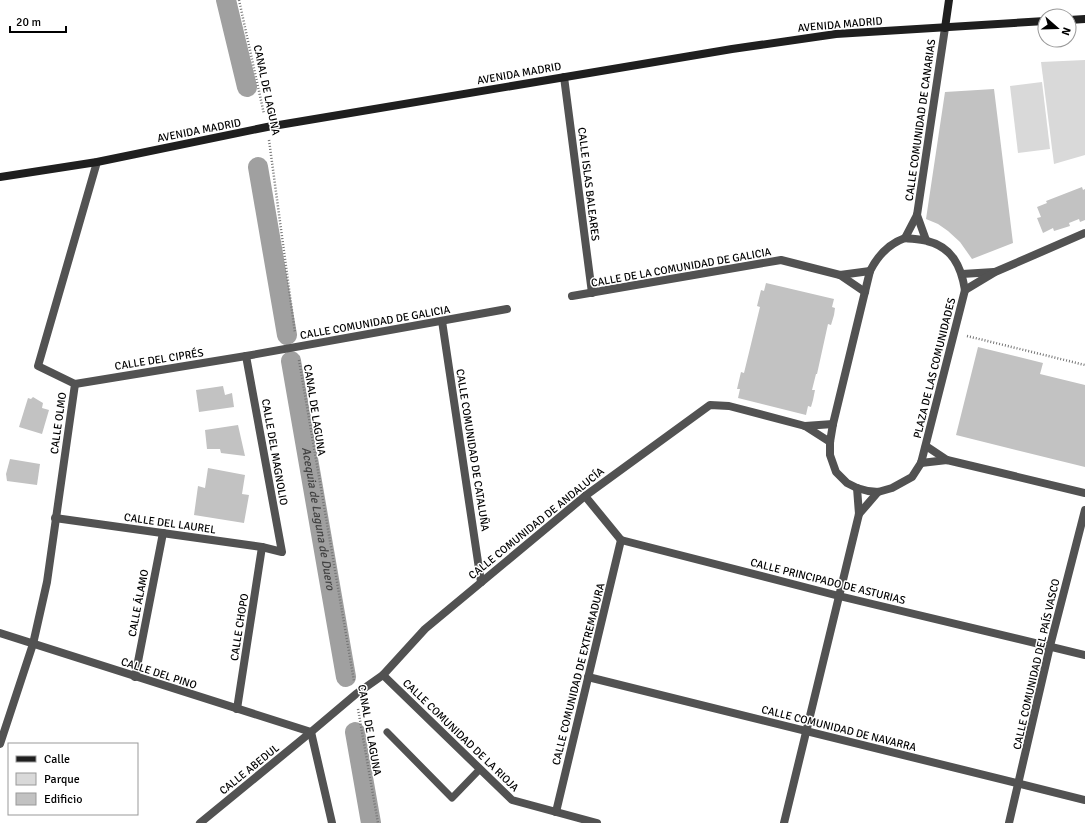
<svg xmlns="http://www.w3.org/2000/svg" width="1085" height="823" viewBox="0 0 1085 823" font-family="Signika,sans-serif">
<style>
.green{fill:#d9d9d9}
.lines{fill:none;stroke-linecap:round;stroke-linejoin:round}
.canal{stroke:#a0a0a0;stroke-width:20}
.building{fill:#c2c2c2}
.path{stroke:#747474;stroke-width:2.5;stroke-dasharray:1 2;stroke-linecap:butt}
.lane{stroke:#525252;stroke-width:7}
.street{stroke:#525252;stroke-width:8}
.secondary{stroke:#1f1f1f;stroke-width:8}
.labels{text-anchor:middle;stroke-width:3;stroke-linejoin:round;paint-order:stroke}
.street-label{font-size:11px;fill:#000;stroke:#fff}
.water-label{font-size:12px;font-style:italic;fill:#414141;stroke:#fff}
</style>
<rect width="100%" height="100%" fill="#fff"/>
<g class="green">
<path d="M1085 60V155L1054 164 1041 62Z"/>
<path d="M1042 82 1050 149 1018 153 1010 86Z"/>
</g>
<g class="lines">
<g class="canal">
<path d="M226 0 247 87"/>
<path d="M258 167 287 335"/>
<path id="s1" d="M291 361 346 677"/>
<path d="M355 732 371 823"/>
</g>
</g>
<g class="building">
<path d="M994 89 1013 243 972 259 960 242 948 231 938 224 926 219 945 92Z"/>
<path d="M1082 187 1083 190 1085 189V220L1080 222 1079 219 1069 223 1070 226 1054 231 1053 228 1043 233 1037 218 1041 217 1037 207 1047 203 1046 201Z"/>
<path d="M766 283 834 299 832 307 835 308 834 315 831 325 828 324 817 374H816L812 390H815L813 400 811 407 808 406 806 415 738 398 740 389H737L741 372 744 373 760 307 757 306 761 290 764 291Z"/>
<path d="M978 347 1043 363 1040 374 1085 385V467L956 435Z"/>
<path d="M223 386 225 395 232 393 234 407 199 412 196 390Z"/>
<path d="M33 397 43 403 42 408 49 410 42 434 19 427 28 398 31 399Z"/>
<path d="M238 425 245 456 221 453 220 449H207L205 430Z"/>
<path d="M10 459 40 464 37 485 7 481 6 474Z"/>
<path d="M208 468 245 475 242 494 249 495 244 523 194 515 198 486 205 488Z"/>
</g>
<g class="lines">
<g class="path">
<path d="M239 0 264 114"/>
<path d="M269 140 295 333"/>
<path d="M967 336 1085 365"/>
<path d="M299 360 354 681"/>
<path d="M358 709 378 823"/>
</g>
<path class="lane" d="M387 732 452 798 480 769"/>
<g class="street">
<path d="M564 77 592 293"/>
<path d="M917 215 926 240"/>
<path d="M905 238C912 239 920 239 927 241 952 247 961 266 965 290L921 463 912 477 892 488 878 492 868 491 857 488 847 483 836 472 830 455V442L833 424 870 271C878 255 888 244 905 238Z"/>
<path d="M905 238 917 215 945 28"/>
<path d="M962 274 994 272"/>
<path d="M840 275 870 271"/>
<path d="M965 290 995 272 1085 233"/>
<path d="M572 296 781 260 840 275 865 292"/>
<path d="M442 321 481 582"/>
<path d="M75 384 246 356 507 309"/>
<path d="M805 426 833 424"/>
<path d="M926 446 947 460"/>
<path d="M921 463 947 460 1085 493"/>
<path d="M585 496 621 540 839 596 1085 655"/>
<path d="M859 514 878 492"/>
<path d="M55 518 262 547 282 552 246 356"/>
<path d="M0 633 311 732"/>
<path d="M383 675 512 800 597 823"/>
<path d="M135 677 163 533"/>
<path d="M588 677 1085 800"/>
<path d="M237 709 262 547"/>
<path d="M311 732 332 823"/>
<path d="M0 744 33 644 47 582 75 384 38 366 97 162"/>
<path d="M556 812 621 540"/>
<path d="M200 823 311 732 356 694 383 675 425 629 585 496 710 405 729 406 805 426 830 442"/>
<path d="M784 823 859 514 857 488"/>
<path d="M1009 823 1050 646 1085 510"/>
</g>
<g class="secondary">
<path d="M1069 20 1085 19"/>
<path d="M945 28 949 0"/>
<path d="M0 177 97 162 267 127 732 49 836 34 1045 21"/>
</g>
</g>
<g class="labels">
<g class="street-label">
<text transform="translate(840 24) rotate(-5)" y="4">AVENIDA MADRID</text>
<text transform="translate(519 73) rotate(-10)" y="4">AVENIDA MADRID</text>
<text transform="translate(267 90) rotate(78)" y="4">CANAL DE LAGUNA</text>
<text transform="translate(920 120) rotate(-82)" y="4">CALLE COMUNIDAD DE CANARIAS</text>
<text transform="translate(199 130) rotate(-11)" y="4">AVENIDA MADRID</text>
<text transform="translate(589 184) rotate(83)" y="4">CALLE ISLAS BALEARES</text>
<text transform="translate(681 267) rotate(-10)" y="4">CALLE DE LA COMUNIDAD DE GALICIA</text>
<text transform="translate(375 322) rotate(-10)" y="4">CALLE COMUNIDAD DE GALICIA</text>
<text transform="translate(159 359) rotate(-9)" y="4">CALLE DEL CIPRÉS</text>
<text transform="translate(934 368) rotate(-76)" y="4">PLAZA DE LAS COMUNIDADES</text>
<text transform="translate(315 410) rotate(81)" y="4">CANAL DE LAGUNA</text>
<text transform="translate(58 423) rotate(-82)" y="4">CALLE OLMO</text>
<text transform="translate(473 450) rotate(81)" y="4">CALLE COMUNIDAD DE CATALUÑA</text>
<text transform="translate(275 452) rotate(80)" y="4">CALLE DEL MAGNOLIO</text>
<text transform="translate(170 523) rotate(8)" y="4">CALLE DEL LAUREL</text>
<text transform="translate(536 523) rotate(-39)" y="4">CALLE COMUNIDAD DE ANDALUCÍA</text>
<text transform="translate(828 581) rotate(14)" y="4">CALLE PRINCIPADO DE ASTURIAS</text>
<text transform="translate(138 603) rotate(-79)" y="4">CALLE ÁLAMO</text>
<text transform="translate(239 627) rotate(-81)" y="4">CALLE CHOPO</text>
<text transform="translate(1036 664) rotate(-77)" y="4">CALLE COMUNIDAD DEL PAÍS VASCO</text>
<text transform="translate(159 673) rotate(18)" y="4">CALLE DEL PINO</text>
<text transform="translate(578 674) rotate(-76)" y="4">CALLE COMUNIDAD DE EXTREMADURA</text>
<text transform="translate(839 728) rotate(14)" y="4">CALLE COMUNIDAD DE NAVARRA</text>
<text transform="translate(370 730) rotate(80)" y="4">CANAL DE LAGUNA</text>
<text transform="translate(461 735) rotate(44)" y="4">CALLE COMUNIDAD DE LA RIOJA</text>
<text transform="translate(249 769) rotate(-39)" y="4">CALLE ABEDUL</text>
</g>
<g class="water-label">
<text dy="4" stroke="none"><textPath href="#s1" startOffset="160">Acequia de Laguna de Duero</textPath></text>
</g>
</g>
<rect x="8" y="743" width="130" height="72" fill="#ffffff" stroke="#999999"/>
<rect x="16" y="756" width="20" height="6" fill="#1f1f1f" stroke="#999999"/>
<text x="44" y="763" font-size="12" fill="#000000">Calle</text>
<rect x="16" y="773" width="20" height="12" fill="#d9d9d9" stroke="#999999"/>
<text x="44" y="783" font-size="12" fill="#000000">Parque</text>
<rect x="16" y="793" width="20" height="12" fill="#c2c2c2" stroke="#999999"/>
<text x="44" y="803" font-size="12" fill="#000000">Edificio</text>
<g transform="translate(1057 28) rotate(110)"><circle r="19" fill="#ffffff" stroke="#999999"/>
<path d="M0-3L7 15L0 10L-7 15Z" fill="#000000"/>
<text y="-6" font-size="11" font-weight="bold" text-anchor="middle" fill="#000000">N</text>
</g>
<path d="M10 26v6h56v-6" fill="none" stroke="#000000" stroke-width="2"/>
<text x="16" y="26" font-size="12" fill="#000000" stroke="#ffffff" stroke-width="3" paint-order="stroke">20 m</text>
</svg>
